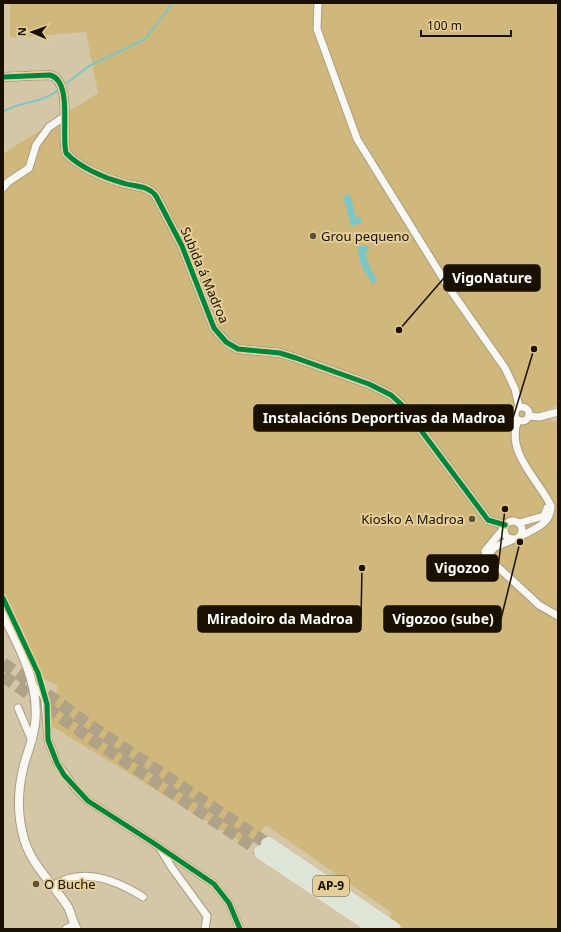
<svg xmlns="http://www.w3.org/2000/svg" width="561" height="932" viewBox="0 0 561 932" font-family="'Noto Sans',sans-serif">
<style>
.green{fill:#d0b77b}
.water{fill:#7dc6c6}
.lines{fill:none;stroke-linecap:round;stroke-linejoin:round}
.stream{stroke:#7dc6c6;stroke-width:2}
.motorway-tunnel{stroke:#afa286;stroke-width:12;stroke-dasharray:12 6;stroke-linecap:butt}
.minor-casing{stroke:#a79d85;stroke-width:9}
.tertiary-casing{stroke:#a79d85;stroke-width:10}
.motorway-casing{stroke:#ece6d8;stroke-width:14}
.minor{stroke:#f9f7f2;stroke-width:7}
.tertiary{stroke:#f9f7f2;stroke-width:8}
.motorway{stroke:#dce5d6;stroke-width:12}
.cycleway-casing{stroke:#e5ce97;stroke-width:8}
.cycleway{stroke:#00873e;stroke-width:5}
.poi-dot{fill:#5a503b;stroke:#e5ce97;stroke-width:1.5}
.labels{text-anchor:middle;stroke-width:4;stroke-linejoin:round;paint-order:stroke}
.shield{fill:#e5ce97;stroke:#56492d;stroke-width:1}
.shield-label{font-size:12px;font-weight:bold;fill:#191000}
.poi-label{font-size:13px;fill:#191000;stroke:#e5ce97;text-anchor:start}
.street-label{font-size:13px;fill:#191000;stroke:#e5ce97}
.leader{fill:none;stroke:#191000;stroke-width:1.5}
.callout-dot{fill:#191000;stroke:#e5ce97;stroke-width:1.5}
.callout{fill:#191000;stroke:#191000;stroke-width:1.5}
.callout-label{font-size:14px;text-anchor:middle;font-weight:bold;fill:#fff}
</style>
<rect width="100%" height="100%" fill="#d4c7a8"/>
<path class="green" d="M10 3H558V405L547 410 552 422 558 420V929H382L392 913 266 825 249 847 50 725 58 686 39 676 3 600V154L98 93 86 32 10 38Z"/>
<g class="water">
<path d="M350 194 356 218 361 217 362 223 351 226 343 196Z"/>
<path d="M367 245 369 251 365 253 369 265 377 280 373 285 361 265 357 247Z"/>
</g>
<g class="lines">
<g class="stream">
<path d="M67 83 89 66 145 39 173 3"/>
<path d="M3 112C19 101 40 104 57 91"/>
</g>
<g class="motorway-tunnel">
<path d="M3 663 88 724 268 844"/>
<path d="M3 676 87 736 261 852"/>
</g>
<g class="minor-casing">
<g id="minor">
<path d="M318 3 317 29 357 139 449 288 505 368 515 389 519 407"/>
<path d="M3 188 8 182 29 168 36 145 49 127 64 117"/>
<circle cx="522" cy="414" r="7"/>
<path d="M529 416 539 417 558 412"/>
<path d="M518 420C505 452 538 479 551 506 551 524 534 529 521 536"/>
<circle cx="513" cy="530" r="9"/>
<path d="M519 523 544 516 547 508"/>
<path d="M504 528 485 551 486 556 539 605 558 616"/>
<path d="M491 559 490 552 495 547 512 540"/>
<path d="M33 686 43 695 45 700 48 740 57 763 75 788 88 801 152 842 214 884 229 903 240 929"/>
<path d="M18 708 32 741"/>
<path d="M161 850 172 868 207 916 205 929"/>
<path d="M53 886C82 866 116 880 143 897"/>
<path d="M66 929 74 925"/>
</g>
</g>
<g class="tertiary-casing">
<g id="tertiary">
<path d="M3 77 50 75C73 81 61 133 66 153 79 167 104 178 123 183 135 187 148 185 156 196L182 246 214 328 226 342 238 349 280 353 296 358 369 384 391 395 402 405 488 520 505 525"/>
<path d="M3 615C20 648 40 685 35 724 33 739 28 751 24 765 18 788 17 812 23 835 29 863 53 883 68 907 72 914 72 922 77 929"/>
</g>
</g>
<g class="motorway-casing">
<g id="motorway">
<path d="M268 844 394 929"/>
<path d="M261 852 376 929"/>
</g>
</g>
<use href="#minor" class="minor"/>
<use href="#tertiary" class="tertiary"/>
<use href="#motorway" class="motorway"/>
<g class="cycleway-casing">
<g id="cycleway">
<path d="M3 77 50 75C73 81 61 133 66 153 79 167 104 178 123 183 135 187 148 185 156 196L182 246 214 328 226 342 238 349 280 353 296 358 369 384 391 395 402 405 488 520 505 525"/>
<path d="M3 598 38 673 47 704 48 740 57 763 64 775 88 801 152 842 214 884 229 903 240 929"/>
</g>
</g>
<use href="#cycleway" class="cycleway"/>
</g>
<g class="poi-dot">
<circle cx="313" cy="236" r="4"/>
<circle cx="472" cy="519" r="4"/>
<circle cx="36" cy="884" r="4"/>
</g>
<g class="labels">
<rect class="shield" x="313" y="876" width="36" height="20" rx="3"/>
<g class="shield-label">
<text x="331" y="890">AP-9</text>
</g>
<g class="poi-label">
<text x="321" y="241">Grou pequeno</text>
<text x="464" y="524" text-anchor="end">Kiosko A Madroa</text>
<text x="44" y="889">O Buche</text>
</g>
<g class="street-label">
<text transform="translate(205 275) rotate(67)" y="5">Subida á Madroa</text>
</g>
</g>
<path class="leader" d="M399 330L444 278M534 349L513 418M505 509L498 568M520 542L501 619M362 568L361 619"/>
<g class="callout-dot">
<circle cx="399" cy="330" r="4"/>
<circle cx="534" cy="349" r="4"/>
<circle cx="505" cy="509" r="4"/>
<circle cx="520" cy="542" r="4"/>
<circle cx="362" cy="568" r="4"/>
</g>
<g class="callout">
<rect x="444" y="265" width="96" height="26" rx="4"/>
<rect x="254" y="405" width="259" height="26" rx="4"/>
<rect x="427" y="555" width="71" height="26" rx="4"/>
<rect x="384" y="606" width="117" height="26" rx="4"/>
<rect x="198" y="606" width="163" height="26" rx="4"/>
</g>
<g class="callout-label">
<text x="492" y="283">VigoNature</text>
<text x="384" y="423">Instalacións Deportivas da Madroa</text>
<text x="462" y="573">Vigozoo</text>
<text x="443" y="624">Vigozoo (sube)</text>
<text x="280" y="624">Miradoiro da Madroa</text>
</g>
<rect width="561" height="932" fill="none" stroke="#191000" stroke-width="8"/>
<g transform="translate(32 32) rotate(272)" stroke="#e5ce97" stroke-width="3" paint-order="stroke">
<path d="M0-3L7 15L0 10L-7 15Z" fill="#191000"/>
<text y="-6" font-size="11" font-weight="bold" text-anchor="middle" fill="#191000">N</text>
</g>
<path d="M421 30v6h90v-6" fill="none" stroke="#191000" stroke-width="2"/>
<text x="427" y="30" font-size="12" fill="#191000" stroke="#e5ce97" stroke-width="3" paint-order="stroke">100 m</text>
</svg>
